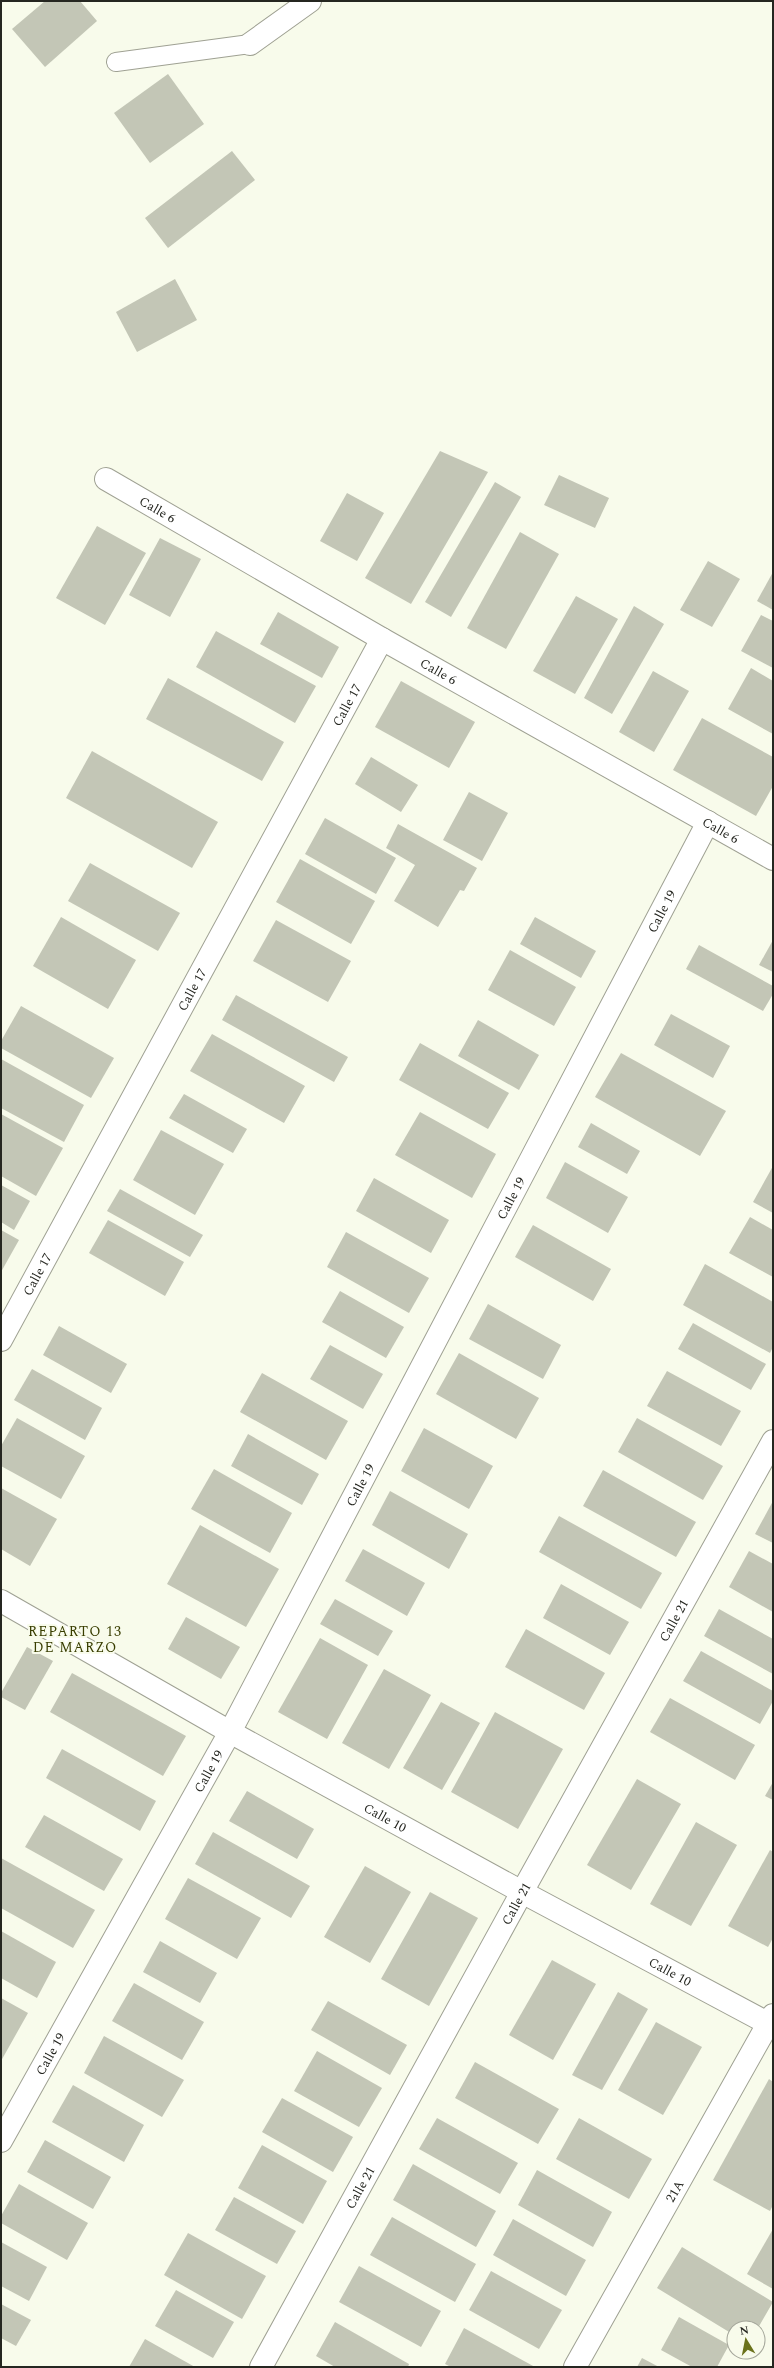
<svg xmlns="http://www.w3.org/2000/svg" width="774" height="2368" viewBox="0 0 774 2368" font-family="Spectral,serif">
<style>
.building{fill:#c3c6b6}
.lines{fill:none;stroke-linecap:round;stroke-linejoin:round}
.service-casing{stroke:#9fa193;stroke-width:20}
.minor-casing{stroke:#9fa193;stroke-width:24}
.service{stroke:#fff;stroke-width:18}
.minor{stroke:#fff;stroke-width:22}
.labels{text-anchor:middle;stroke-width:4;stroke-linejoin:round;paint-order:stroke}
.street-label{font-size:13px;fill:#252620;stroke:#f8fbeb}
.neighbourhood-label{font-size:14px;letter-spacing:1px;fill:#383d00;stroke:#f8fbeb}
</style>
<rect width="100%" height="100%" fill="#f8fbeb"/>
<g class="building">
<path d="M45 1H80L97 21 45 67 12 29Z"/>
<path d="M168 74 204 124 150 163 114 113Z"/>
<path d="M232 151 255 180 168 248 145 218Z"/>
<path d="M175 279 197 320 137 352 116 312Z"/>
<path d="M440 451 488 472 411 604 365 578Z"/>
<path d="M559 475 609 498 595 528 544 505Z"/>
<path d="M495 482 521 497 451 617 425 602Z"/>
<path d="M347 493 384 513 357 561 320 541Z"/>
<path d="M97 526 146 553 105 625 56 598Z"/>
<path d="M520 532 559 554 506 649 467 628Z"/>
<path d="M160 538 201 559 170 617 129 595Z"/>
<path d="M708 561 740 579 712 627 680 610Z"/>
<path d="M773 572V610L757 601Z"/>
<path d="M576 596 618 619 575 694 533 671Z"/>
<path d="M634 606 664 624 612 714 584 698Z"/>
<path d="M278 612 339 647 322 678 260 644Z"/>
<path d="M761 615 773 621V668L741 651Z"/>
<path d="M216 631 316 686 295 723 196 667Z"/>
<path d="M751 668 773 681V734L728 709Z"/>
<path d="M653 671 689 691 654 752 619 732Z"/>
<path d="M168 678 284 742 262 781 146 719Z"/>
<path d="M401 681 475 722 449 768 375 727Z"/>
<path d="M702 718 773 757V786L756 816 673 770Z"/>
<path d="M92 751 218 822 192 868 66 798Z"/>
<path d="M371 757 418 785 401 812 355 784Z"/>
<path d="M469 792 508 813 482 861 443 840Z"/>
<path d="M325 818 396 858 376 894 305 854Z"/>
<path d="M398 824 477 868 464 891 460 890 438 927 394 901 415 865 386 848Z"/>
<path d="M300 859 375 901 351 944 276 902Z"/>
<path d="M90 863 180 913 158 951 68 901Z"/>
<path d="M61 917 136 960 108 1009 33 966Z"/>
<path d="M535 917 596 951 581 978 520 944Z"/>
<path d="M276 920 351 961 328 1002 253 961Z"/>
<path d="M773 940V972L759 965Z"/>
<path d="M699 945 773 986V994L763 1011 686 969Z"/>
<path d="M510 950 576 987 554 1026 488 990Z"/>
<path d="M236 995 348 1057 334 1082 222 1020Z"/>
<path d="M21 1006 114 1058 91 1098 1 1048V1041Z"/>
<path d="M671 1014 730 1046 713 1078 654 1045Z"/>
<path d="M478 1020 539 1055 519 1090 458 1056Z"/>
<path d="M212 1034 305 1086 284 1123 190 1071Z"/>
<path d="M420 1043 509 1093 488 1129 399 1080Z"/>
<path d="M621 1053 726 1111 700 1156 595 1097Z"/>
<path d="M1 1059 84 1105 64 1142 1 1108Z"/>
<path d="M184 1094 247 1129 233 1153 169 1118Z"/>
<path d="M420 1112 496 1154 472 1198 395 1155Z"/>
<path d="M1 1114 63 1148 36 1196 1 1176Z"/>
<path d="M591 1123 640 1151 627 1174 578 1147Z"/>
<path d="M161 1130 224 1164 195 1215 133 1180Z"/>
<path d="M565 1162 628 1197 608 1233 546 1198Z"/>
<path d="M773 1166V1213L753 1202Z"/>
<path d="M374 1178 449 1220 431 1253 356 1211Z"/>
<path d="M1 1185 30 1201 14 1230 1 1222Z"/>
<path d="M120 1189 203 1235 190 1257 107 1211Z"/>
<path d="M750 1217 773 1230V1277L729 1253Z"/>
<path d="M108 1220 184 1262 165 1296 89 1253Z"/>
<path d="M533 1225 611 1269 593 1301 515 1257Z"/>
<path d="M1 1230 19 1240 1 1272Z"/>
<path d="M346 1232 429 1278 409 1313 327 1267Z"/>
<path d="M705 1264 773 1302V1347L770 1353 683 1305Z"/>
<path d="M340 1291 404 1327 386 1358 322 1322Z"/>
<path d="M488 1304 561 1345 543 1379 469 1339Z"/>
<path d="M693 1323 766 1364 751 1390 678 1349Z"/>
<path d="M59 1326 127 1364 111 1393 43 1355Z"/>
<path d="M330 1345 383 1374 363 1409 310 1379Z"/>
<path d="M459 1353 539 1398 516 1439 436 1394Z"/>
<path d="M32 1369 102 1408 85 1440 14 1400Z"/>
<path d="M667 1371 741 1411 721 1446 647 1406Z"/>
<path d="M262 1373 348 1421 326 1460 240 1412Z"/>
<path d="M17 1418 85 1456 61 1499 1 1466V1446Z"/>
<path d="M637 1418 723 1466 703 1500 618 1452Z"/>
<path d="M424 1428 493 1466 469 1509 401 1471Z"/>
<path d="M248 1434 319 1474 302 1505 231 1466Z"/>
<path d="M214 1469 292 1513 270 1553 191 1509Z"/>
<path d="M603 1470 696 1522 676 1557 583 1506Z"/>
<path d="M1 1488 57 1519 30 1566 1 1549Z"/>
<path d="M390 1491 468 1534 449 1569 372 1525Z"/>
<path d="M773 1501V1543L755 1534Z"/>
<path d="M559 1516 662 1573 641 1609 539 1552Z"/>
<path d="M200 1525 279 1569 246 1627 167 1584Z"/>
<path d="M363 1549 425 1583 407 1616 345 1581Z"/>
<path d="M749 1551 773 1564V1612L729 1587Z"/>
<path d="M561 1584 629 1622 610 1655 543 1618Z"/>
<path d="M335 1599 393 1631 378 1656 320 1624Z"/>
<path d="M719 1609 773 1639V1674L704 1636Z"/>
<path d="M186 1617 240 1647 221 1679 168 1649Z"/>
<path d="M526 1629 605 1673 584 1710 505 1667Z"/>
<path d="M320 1638 368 1665 327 1739 278 1712Z"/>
<path d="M27 1647 53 1661 25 1710 1 1697V1693Z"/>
<path d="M701 1651 773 1691V1701L760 1724 683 1681Z"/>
<path d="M384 1669 431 1695 389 1769 342 1743Z"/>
<path d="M72 1673 186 1736 163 1776 50 1712Z"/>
<path d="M670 1698 755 1745 735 1780 650 1732Z"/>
<path d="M441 1702 480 1723 442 1790 403 1768Z"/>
<path d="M495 1712 563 1749 518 1829 451 1792Z"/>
<path d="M62 1749 156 1801 140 1831 46 1778Z"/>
<path d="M637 1779 681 1804 631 1890 587 1865Z"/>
<path d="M773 1782V1800L765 1796Z"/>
<path d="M247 1791 314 1829 297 1859 229 1821Z"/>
<path d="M44 1815 123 1859 104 1891 25 1847Z"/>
<path d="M696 1822 737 1845 691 1926 650 1904Z"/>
<path d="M213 1832 310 1886 291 1918 195 1864Z"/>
<path d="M770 1850 773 1852V1938L768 1947 728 1926Z"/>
<path d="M1 1858 95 1910 73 1948 1 1908Z"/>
<path d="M365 1866 411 1892 370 1963 324 1937Z"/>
<path d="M188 1878 261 1918 237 1959 165 1919Z"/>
<path d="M430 1892 478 1918 429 2006 381 1979Z"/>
<path d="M1 1931 56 1962 37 1998 1 1978Z"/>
<path d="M160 1941 217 1973 200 2003 143 1972Z"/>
<path d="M552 1960 596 1984 553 2060 509 2035Z"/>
<path d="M134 1983 204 2022 182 2060 112 2021Z"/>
<path d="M618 1992 648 2009 602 2090 572 2075Z"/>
<path d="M1 1998 28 2013 1 2061Z"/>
<path d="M328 2001 407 2045 390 2075 311 2030Z"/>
<path d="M656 2022 702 2047 663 2115 618 2090Z"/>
<path d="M104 2036 184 2080 162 2117 84 2073Z"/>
<path d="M317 2051 382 2088 359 2127 294 2091Z"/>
<path d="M475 2062 559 2109 538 2144 455 2098Z"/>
<path d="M769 2079 773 2082V2205L770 2211 713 2180Z"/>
<path d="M73 2085 144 2125 124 2162 52 2122Z"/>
<path d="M282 2098 353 2137 333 2172 262 2132Z"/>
<path d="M437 2118 518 2163 500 2194 419 2149Z"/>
<path d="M579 2118 652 2159 629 2199 556 2159Z"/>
<path d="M45 2140 111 2177 93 2209 27 2172Z"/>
<path d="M262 2145 327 2181 303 2224 238 2188Z"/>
<path d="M413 2164 496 2211 476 2247 393 2200Z"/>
<path d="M537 2170 612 2212 593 2247 518 2205Z"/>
<path d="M19 2184 88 2223 67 2260 1 2223V2216Z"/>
<path d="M234 2197 296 2231 277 2264 215 2230Z"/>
<path d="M392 2217 476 2264 455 2302 370 2255Z"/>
<path d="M513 2219 586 2260 566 2296 493 2255Z"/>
<path d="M773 2229V2289L747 2274Z"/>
<path d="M188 2233 266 2276 242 2319 164 2275Z"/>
<path d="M1 2242 47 2267 29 2301 1 2286Z"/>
<path d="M682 2247 773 2302 758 2328H734V2335L657 2288Z"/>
<path d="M359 2266 441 2311 421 2347 339 2302Z"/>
<path d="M491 2271 562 2310 539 2349 469 2310Z"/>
<path d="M176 2290 234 2322 213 2358 155 2326Z"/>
<path d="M1 2304 31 2320 16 2346 1 2338Z"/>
<path d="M679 2317 729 2345 717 2367H692L661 2350Z"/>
<path d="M335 2322 409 2364 408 2367H335L316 2356Z"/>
<path d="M464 2328 535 2367H451L445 2364Z"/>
<path d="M145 2339 195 2367H129Z"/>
<path d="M642 2358 659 2367H637Z"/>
</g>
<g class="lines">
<g class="service-casing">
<path id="service" d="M116 62 250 44"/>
</g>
<g class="minor-casing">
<g id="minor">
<path d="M250 44 310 1"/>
<path id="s1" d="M106 479 382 639 773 859"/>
<path id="s2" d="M1 1340 382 639"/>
<path id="s3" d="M1 1601 230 1732 522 1892 773 2026"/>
<path id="s4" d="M1 2141 230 1732 708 822"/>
<path id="s5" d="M261 2367 522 1892 773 1441"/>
<path id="s6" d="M575 2367 773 2015"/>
</g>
</g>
<use href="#service" class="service"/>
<use href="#minor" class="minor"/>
</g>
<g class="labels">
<g class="street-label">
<text dy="5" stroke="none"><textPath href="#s1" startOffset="60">Calle 6</textPath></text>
<text dy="5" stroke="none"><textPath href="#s1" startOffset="384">Calle 6</textPath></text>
<text dy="5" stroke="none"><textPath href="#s2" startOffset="723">Calle 17</textPath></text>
<text dy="5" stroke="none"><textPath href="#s1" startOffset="708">Calle 6</textPath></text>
<text dy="5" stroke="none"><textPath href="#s4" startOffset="1396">Calle 19</textPath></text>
<text dy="5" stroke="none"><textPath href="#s2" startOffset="399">Calle 17</textPath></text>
<text dy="5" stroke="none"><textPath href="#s4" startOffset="1072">Calle 19</textPath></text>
<text dy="5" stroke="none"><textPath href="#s2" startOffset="75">Calle 17</textPath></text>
<text dy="5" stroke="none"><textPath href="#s4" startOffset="748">Calle 19</textPath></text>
<text dy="5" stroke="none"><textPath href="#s5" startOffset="853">Calle 21</textPath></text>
<text dy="5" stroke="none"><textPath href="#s4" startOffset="424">Calle 19</textPath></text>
<text dy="5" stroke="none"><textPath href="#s3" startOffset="441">Calle 10</textPath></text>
<text dy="5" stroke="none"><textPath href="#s5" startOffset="529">Calle 21</textPath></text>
<text dy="5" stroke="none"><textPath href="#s3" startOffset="765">Calle 10</textPath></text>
<text dy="5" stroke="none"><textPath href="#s4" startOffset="100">Calle 19</textPath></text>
<text dy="5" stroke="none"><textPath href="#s5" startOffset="205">Calle 21</textPath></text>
<text dy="5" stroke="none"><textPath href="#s6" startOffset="202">21A</textPath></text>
</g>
<g class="neighbourhood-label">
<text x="75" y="1636">REPARTO 13<tspan x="75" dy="16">DE MARZO</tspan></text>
</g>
</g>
<rect width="774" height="2368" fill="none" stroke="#252620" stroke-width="4"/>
<g transform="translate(746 2340) rotate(350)"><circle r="19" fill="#f8fbeb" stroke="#a4a69a"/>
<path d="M0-3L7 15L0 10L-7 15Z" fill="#6a721b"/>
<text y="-6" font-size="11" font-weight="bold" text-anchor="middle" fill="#252620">N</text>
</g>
</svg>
